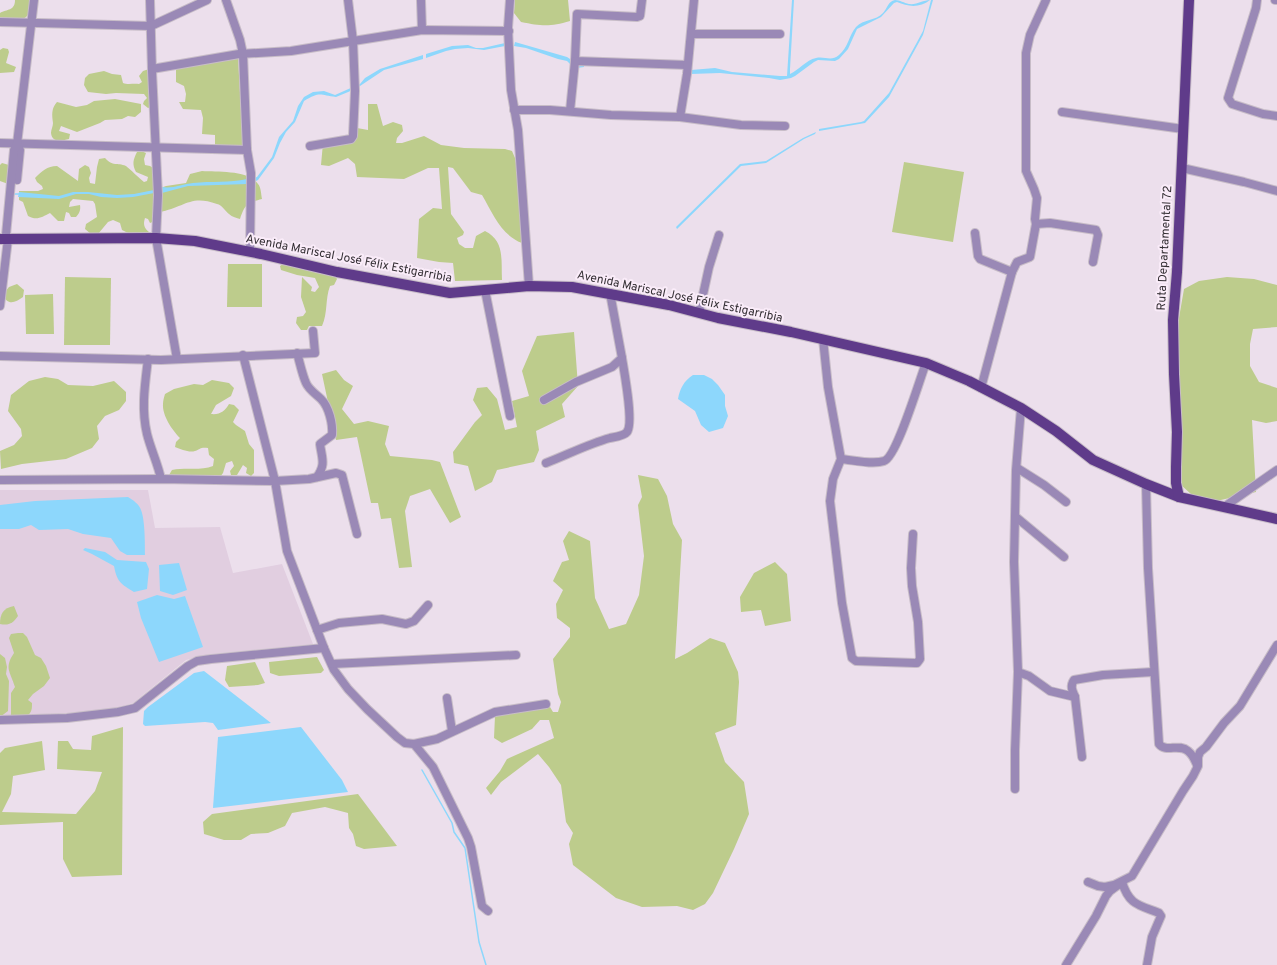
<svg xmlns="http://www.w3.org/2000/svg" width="1277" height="965" viewBox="0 0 1277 965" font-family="Overpass,sans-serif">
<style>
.built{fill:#e1cee0}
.green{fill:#bdcc8c}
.water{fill:#8dd7fc}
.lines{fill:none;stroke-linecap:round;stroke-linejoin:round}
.stream{stroke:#8dd7fc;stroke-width:1.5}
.minor-casing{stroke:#c7bcc7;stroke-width:10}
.major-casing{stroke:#c7bcc7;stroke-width:12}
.minor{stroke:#9a89b6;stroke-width:8}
.major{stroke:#5f3b8a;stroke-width:10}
.labels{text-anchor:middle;stroke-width:4;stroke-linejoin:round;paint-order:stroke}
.street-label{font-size:12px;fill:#342f34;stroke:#faecf9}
</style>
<rect width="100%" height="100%" fill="#ecdfec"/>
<path class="built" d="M0 490H148L155 528 220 527 233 573 282 564 313 644 210 654 186 660 133 703 118 708 68 713 0 716Z"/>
<g class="green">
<path d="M15 0H35C27 23 23 21 0 19V13C7 9 15 11 15 0Z"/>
<path d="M515 0H568L570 21C550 27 541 26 521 22L514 13Z"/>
<path d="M3 48 8 49 9 52 6 63 16 67 14 72 0 73V50Z"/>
<path d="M238 58 243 145H215V135L202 134 203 118 201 110 183 109 179 102H185L186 94 184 86 176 82V67Z"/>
<path d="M149 69 153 106 148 108 143 104 144 101 147 98 144 94 116 93 106 94 88 92 84 85 85 78 89 74 104 71 112 74 121 75 123 83C128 85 134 83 139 84L142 82 139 76 143 71Z"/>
<path d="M115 99 141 104V112L135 117 128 116 122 119 105 120 100 123 77 132 61 126 59 131 70 134 69 139C62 141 52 143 51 133 51 130 53 126 53 123 52 115 51 109 57 102L76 107 87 105 94 101Z"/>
<path d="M368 104H377L383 126 393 122 402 125 403 131 397 138 396 143H402L424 136 441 145 464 148 505 149 512 151 515 158 517 168 522 243C501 235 493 214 482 195L471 192 453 168 448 167 451 214 464 232 463 235 457 238 459 244 465 248H473L476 236 485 231C505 241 501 260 502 280L455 281 453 263 439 262 417 258 419 219 433 208 442 209 439 168H428L404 179 357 177 355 164 348 158 329 166 321 165 323 143H340L357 128 368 130Z"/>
<path d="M141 151 146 153 144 159 145 165 150 166 156 170 155 221 150 223 148 219 145 218C143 224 144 228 149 232V236L130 234 122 230 120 223 113 220 108 222 98 234H91L85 229 86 224 97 217 95 204 93 201 73 199 70 202 69 207 80 205C81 210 79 214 76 217H71L69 213 66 212 64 221H58L50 213C42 217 37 221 28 216L23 202 19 200V191H38L43 189 42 186 37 182 35 178C42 171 47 166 57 166L78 181 79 169 85 165 89 167 91 173 89 178 90 183 95 184 97 167 99 159 105 158C113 167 117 162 126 166 130 169 139 178 144 182L147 181 148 177 136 172C132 164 133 160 137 152Z"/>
<path d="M904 162 964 172 953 242 892 232Z"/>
<path d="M2 163 9 165 22 171V178L18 184 11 185 0 181V165Z"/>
<path d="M202 171C218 172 249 170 258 184 261 187 261 194 262 199 247 203 245 204 240 219 237 218 232 217 229 214 225 211 222 205 217 204 190 194 184 208 159 212L158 189 166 186 186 183 190 174Z"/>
<path d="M228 264H262V307H227Z"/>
<path d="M283 264 334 274 337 279 334 285 330 286C325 299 328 313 322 326H309L307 330H301L296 323 297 317 303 316 306 312 301 297 302 277 312 287 311 291 315 292 319 287 315 278 297 275 281 270 280 266Z"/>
<path d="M65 277 111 278 110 345H64Z"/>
<path d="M1227 277 1254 279 1277 285V327L1253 329 1250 344V366L1259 382 1277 388V421L1266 423 1252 420 1256 492 1212 502 1192 495 1180 484 1176 335 1184 289 1199 281Z"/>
<path d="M17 284 24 290 23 297C15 303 7 306 3 294L9 287Z"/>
<path d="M53 294 54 334H26L25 295Z"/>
<path d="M574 332 578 386 562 404 565 417 536 431 539 450 534 462 497 470 492 482 475 491 468 466 454 463 453 452 475 422 482 415 473 400 477 388 487 387 497 399 505 430 517 427 512 401 529 396 522 371 537 336Z"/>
<path d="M336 370 344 380 353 386 342 409 354 424 368 421 389 426 385 444 390 456 432 460 440 462 461 517 450 523 430 489 410 496 405 511 412 567 399 568 391 518 381 519 378 503H371L357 437 336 440 322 374Z"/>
<path d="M45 377 58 379 68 385 93 386 114 381 126 392V401L119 410 105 416 97 426 99 439 92 448 66 459 22 464 1 469 0 451 14 445 22 436 21 429 8 411 11 395 29 381Z"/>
<path d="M212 380 229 383 234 388 231 396 216 405 211 414C220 415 225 411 229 404L234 405 239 410 233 422 236 425 245 431 249 444 254 450V473L251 476 246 473 247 468 243 465 237 475H231L230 471 234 466 232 461 226 463 223 473 220 477H176L169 475 172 470C186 467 201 471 213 466L214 459 209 455 208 448C200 447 201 449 195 451 189 453 181 449 175 447L176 442 180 438C172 430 162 415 163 404 163 401 164 397 165 394L174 389 194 384 203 385Z"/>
<path d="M638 475 658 479 667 496 673 524 682 540 675 659 687 653 710 638 725 643 738 672 739 682 736 725 715 733 725 762 744 782 749 814 734 849 713 893 705 904 693 910 677 906 642 907 616 898 573 865 569 844 573 833 566 822 561 785 549 767 538 754 501 782 491 795 486 788 500 771 507 759 554 738 549 720H540L532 729 502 743 494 738 495 716 550 707 553 712H558L561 702 558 694 553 659 570 637V628L557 618 556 604 563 590 553 581 562 562 569 560 563 541 569 531 590 541 595 598 609 629 626 624 639 595 644 556 638 505 642 497Z"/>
<path d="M775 562 787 574 791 621 765 626 761 610 741 612 740 597 754 573Z"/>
<path d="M14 606 18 616C13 623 9 626 0 624 0 614 3 608 14 606Z"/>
<path d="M18 633H23L27 637 35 655 41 658 46 666 50 678 44 686 33 694 28 700 32 703C32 709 32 712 27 716L11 717V693L15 687C10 671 4 668 14 653L9 638 11 634Z"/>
<path d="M0 654 5 658 7 667 6 674 9 681 8 711 0 717Z"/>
<path d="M317 657 324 670 321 673 279 676 270 673 269 662Z"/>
<path d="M255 662 265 683 258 685 229 687 225 680 227 666Z"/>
<path d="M123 727 122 875 72 877 63 859V822L0 825V753L5 748 42 741 45 770 13 776 11 794 2 812 76 814 95 791 102 772 57 769 58 741H68L73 749 91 750 92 736Z"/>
<path d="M358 794 397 846 364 849 356 846 353 834 349 828 348 813 325 807 292 813 285 826 268 833 251 834 241 840H224L204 834 203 822 212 814Z"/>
</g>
<g class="water">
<path d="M792 0H794L790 69V74C799 70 806 60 816 58 825 56 831 62 839 55 848 48 849 35 856 27 863 19 876 21 883 13 887 9 888 1 895 0 900 0 904 3 909 4 917 5 923 0 930 0 920 8 908 7 897 2L894 3 881 17 857 29 848 49 839 59 835 61 818 60 814 62 795 76 791 78 780 80 769 78 720 73 691 74V70L715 68 732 72 780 76H787Z"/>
<path d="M931 0H933L923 35 889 97 865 123 819 131V129L861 122 864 121 889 93 916 44 923 31Z"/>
<path d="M515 42 567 57 570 59 574 64H584V67L577 68 571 65 567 61 558 59 526 48 514 46Z"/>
<path d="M505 43V46L484 50 468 48 455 49 446 51 426 58V54L452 46 468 45 476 48H483Z"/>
<path d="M423 55V59L384 70 357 88V85L360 84 365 78 380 69Z"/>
<path d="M353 87V90L336 97C320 95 320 91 304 101L295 122 286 132 280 143 274 158 258 180 254 182V178L257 177 272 157 279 137 293 121 298 106 304 97 313 92 324 91 335 95Z"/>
<path d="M816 132 815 134 804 139 766 163 741 166 677 229 676 227 740 164 766 161 803 138Z"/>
<path d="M247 179V184L188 186 162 193V187C172 189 183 184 193 183 211 181 230 183 247 179Z"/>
<path d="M154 190V193L133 197 117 198 101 197 89 194H76L59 199 18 197 19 192 59 196 73 192H88L117 195 134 194Z"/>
<path d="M693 375H704L712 379 718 385 725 395V406L728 416 723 428 709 432 701 425 695 411 678 399C680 388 684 381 693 375Z"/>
<path d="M128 497C133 500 139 504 141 510 145 520 145 543 145 555H127L120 551 111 538 83 534 68 529 39 530 31 525 19 529H0V505L35 501Z"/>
<path d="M85 548 105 552 117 560 146 562 149 569 147 589 134 592C121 584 117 582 114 566L92 554 83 550Z"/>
<path d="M179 563 187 590 173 595 160 591 159 565Z"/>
<path d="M157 595 174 599 185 596 203 647 159 662 141 618 137 602Z"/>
<path d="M204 671 271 723 218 730 213 723 205 722 145 726 143 724 144 711 148 707 194 673Z"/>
<path d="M301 727 342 780 348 792 213 808 218 737Z"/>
</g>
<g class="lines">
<g class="stream">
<path d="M12 194H20"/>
<path d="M422 770 452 823 454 832 465 848 479 942 486 965"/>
</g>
<g class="minor-casing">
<g id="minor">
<path d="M150 0 152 71 158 195 156 238 177 359"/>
<path d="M226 0 240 40 243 54 247 150 251 173 250 252"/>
<path d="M421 0 422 30"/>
<path d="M510 0 508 28 511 90 518 130 529 286"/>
<path d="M642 0 640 16 637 17 577 14 575 61 687 65"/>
<path d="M1257 0 1256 8 1228 98 1232 104 1263 114 1277 116"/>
<path d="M1275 0H1277"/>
<path d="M0 22 151 26 207 0"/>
<path d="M691 34H780"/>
<path d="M152 69 239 54 291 51 422 30 509 31"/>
<path d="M514 110H550L611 115 680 117 741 125 785 126"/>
<path d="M570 111 575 61"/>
<path d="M1062 112 1183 129"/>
<path d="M680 117 687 74 694 0"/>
<path d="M0 143 247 150"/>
<path d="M310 146 351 139 353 136 355 91 353 41 348 0"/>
<path d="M1182 168 1244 182 1277 191"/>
<path d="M17 180 20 150 17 144"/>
<path d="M1036 224 1050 223 1096 230 1098 235 1093 262"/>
<path d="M975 233 978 256 980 259 1012 272"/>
<path d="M485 290 510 416"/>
<path d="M0 306 8 239 6 235 14 150 17 144 34 0"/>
<path d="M699 313 709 267 719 235"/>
<path d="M823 339 828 387 841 459 833 479 830 501 842 603 852 658 856 661 915 663H917L920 659 918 622 912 586 911 568 913 534"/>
<path d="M297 353C300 363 302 374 306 383 309 390 316 394 321 399 329 407 333 424 332 435L320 444C322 459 326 464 317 477"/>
<path d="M243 355 275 481 287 551 324 648 334 670 348 689 367 709 397 737 405 743 414 744 433 767 468 838 471 847 482 906 488 911"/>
<path d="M0 356 161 360 315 353 313 331"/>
<path d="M148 359C145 384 141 409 147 434 151 450 158 464 161 479"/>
<path d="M981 388 1012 272 1017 262 1030 257 1036 224 1035 219 1037 198 1034 189 1026 171V53L1030 35 1046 0"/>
<path d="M544 400 576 382 612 367 622 358 610 293"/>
<path d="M841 459C853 460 873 465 884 461 897 457 920 378 926 363"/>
<path d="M546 463C567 455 588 444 610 438 615 437 624 436 627 432 634 423 624 371 622 358"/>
<path d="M1017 468 1044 485 1066 502"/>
<path d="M0 480 161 479 275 481 309 479 336 473 342 475 357 534"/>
<path d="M1146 484 1148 568 1159 744C1166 753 1179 743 1188 751 1193 755 1195 760 1197 765"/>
<path d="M1224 507 1277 470"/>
<path d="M1016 517 1064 557"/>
<path d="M317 630 339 623 382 619 406 624 414 621 428 605"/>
<path d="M332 664 516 655"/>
<path d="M1018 672 1029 676 1050 691 1075 697"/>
<path d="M447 698 452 731"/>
<path d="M0 720 67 718 118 712 135 708 188 666 197 661 211 659 324 648"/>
<path d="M414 744 437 739 495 712 546 704"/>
<path d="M1082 757 1075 697C1072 690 1070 686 1074 680L1103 675 1153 672"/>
<path d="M1015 789V750L1018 672 1014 562 1016 470 1021 408"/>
<path d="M1088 882 1098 886 1105 887 1114 885 1132 876 1183 791 1193 776 1198 766V757L1200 752 1206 747 1224 723 1240 706 1277 645"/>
<path d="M1066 965 1096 916 1106 896 1110 891 1122 882C1129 905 1139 905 1159 913L1161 916 1152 937 1147 965"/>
</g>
</g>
<g class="major-casing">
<g id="major">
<path d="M0 239 156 238 195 241 261 254 337 272 450 293 529 286 572 287 669 305 718 318 791 332 926 363 969 381 1021 408 1056 431 1093 460 1146 484 1179 497 1277 519"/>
<path d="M1179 497 1176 483V467L1177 432 1174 374 1173 320 1177 272 1189 0"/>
</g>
</g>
<use href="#minor" class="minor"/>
<use href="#major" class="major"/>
</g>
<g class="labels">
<g class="street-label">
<text transform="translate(1164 248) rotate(-87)" y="4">Ruta Departamental 72</text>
<text transform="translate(349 258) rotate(11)" y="4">Avenida Mariscal José Félix Estigarribia</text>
<text transform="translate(680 296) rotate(12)" y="4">Avenida Mariscal José Félix Estigarribia</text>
</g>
</g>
</svg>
